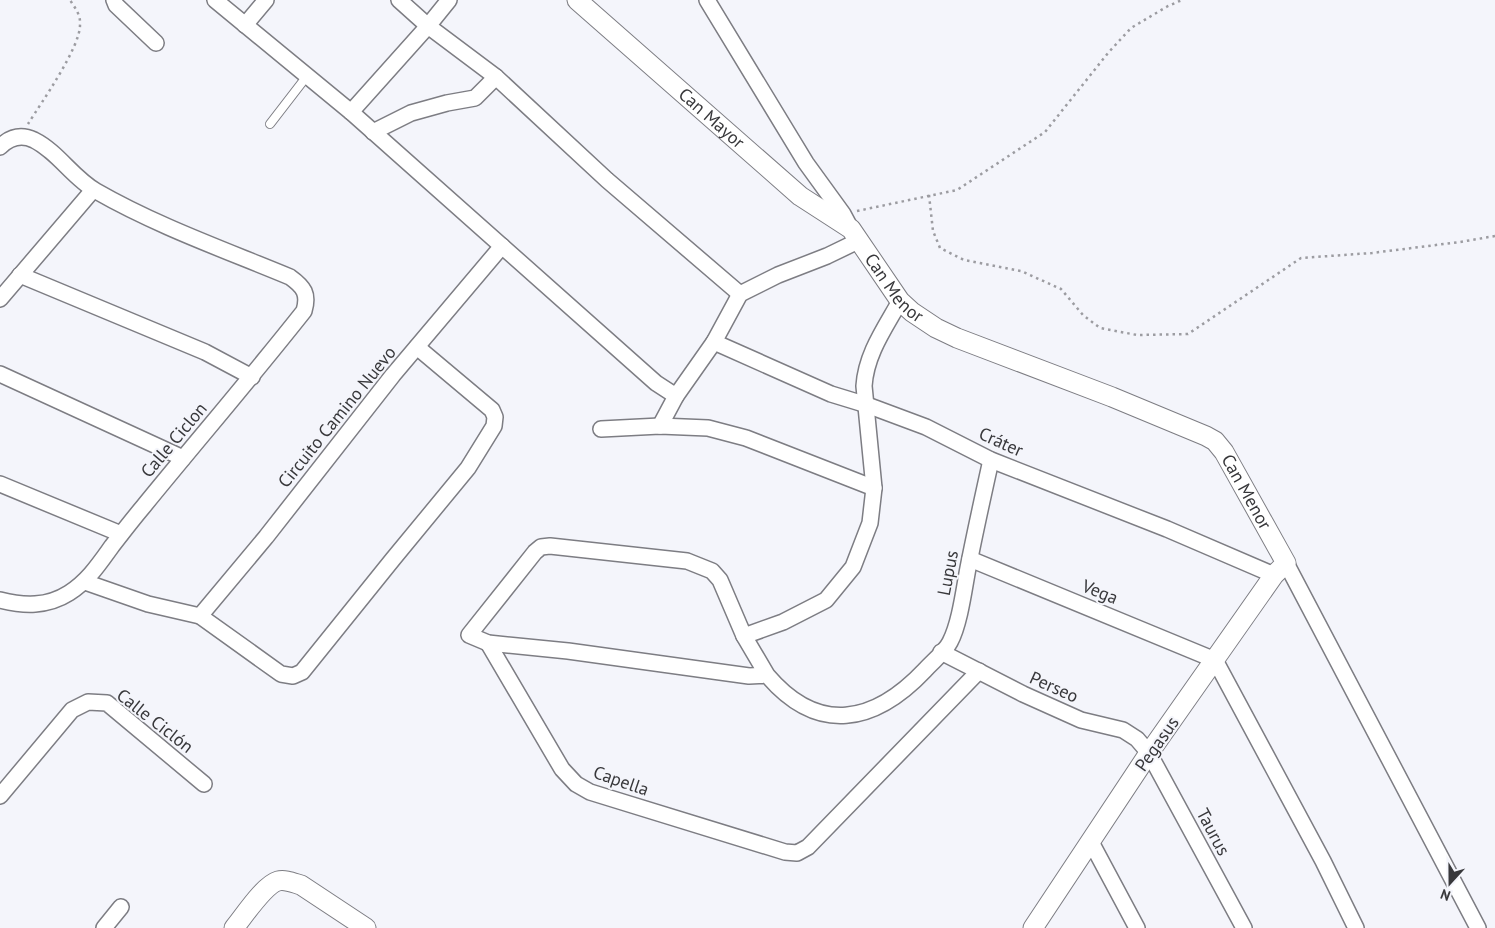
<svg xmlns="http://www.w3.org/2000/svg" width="1495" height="928" viewBox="0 0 1495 928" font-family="'PT Sans',sans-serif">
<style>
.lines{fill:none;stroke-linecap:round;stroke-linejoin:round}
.service-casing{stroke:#7d7d83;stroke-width:10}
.minor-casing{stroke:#7d7d83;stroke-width:18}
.tertiary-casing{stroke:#7d7d83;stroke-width:21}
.path{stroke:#9c9ca1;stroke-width:2.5;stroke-dasharray:2.5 4;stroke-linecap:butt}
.service{stroke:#fff;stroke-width:8}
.minor{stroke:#fff;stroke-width:15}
.tertiary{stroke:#fff;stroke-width:19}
.labels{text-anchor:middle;stroke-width:4;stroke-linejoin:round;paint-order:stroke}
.street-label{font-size:18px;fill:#38383b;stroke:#f4f5fb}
</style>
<rect width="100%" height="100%" fill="#f4f5fb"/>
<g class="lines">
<g class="service-casing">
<path id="service" d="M270 124 307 76"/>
</g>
<g class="minor-casing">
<g id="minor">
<path d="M114 0 116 5 156 43"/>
<path d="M215 0 351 112 656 383 676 396"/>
<path d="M399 0 428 26 496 77 607 180 740 294"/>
<path d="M707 0 806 163 843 214 851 229"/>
<path d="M245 25 266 0"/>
<path d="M351 112 428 26 449 0"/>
<path d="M373 132 411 113 447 103 475 98 496 77"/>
<path d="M0 147C10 137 21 134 34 140 58 152 73 178 96 191 157 226 225 250 290 277 304 287 309 294 304 311 251 378 196 442 143 507 132 520 122 533 112 546 99 564 88 581 69 593 47 607 24 606 0 600"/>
<path d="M20 275 205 352 252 377"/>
<path d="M0 299 93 190"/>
<path d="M714 342 831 394 867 405 926 427 991 460 1167 529 1274 575"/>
<path d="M0 374 183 458"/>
<path d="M660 426 676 396 714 342 740 294 778 275 827 256 858 241"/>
<path d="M601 429 660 426 708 428 746 438 874 488"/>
<path d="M0 484 121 534"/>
<path d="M970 559 1215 660 1323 861 1356 928"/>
<path d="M1286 563 1478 928"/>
<path d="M85 582 148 604 200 616 281 674 293 676 302 672 393 559 468 468 494 426 495 417 492 410 417 347"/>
<path d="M200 616 266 537 393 375 502 246"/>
<path d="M744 636 783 622 826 600 853 567 870 523 874 488 864 386C866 354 885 328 900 301"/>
<path d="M488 643 562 769 576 784 590 792 785 852 797 853 808 847 979 671"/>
<path d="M941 652 1023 694 1081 720 1123 730 1137 739 1149 753 1244 928"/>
<path d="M767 675 744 636 720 580 712 571 687 561 550 546 541 547 535 552 469 635 488 643 568 651 749 676 767 675C818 735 874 724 925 670 933 661 945 652 950 642 960 623 964 589 968 568 975 532 983 496 991 460"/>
<path d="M0 796 72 710 88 702 107 703 204 784"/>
<path d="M1091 842 1137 928"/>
<path d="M104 928 121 907"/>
</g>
</g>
<g class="tertiary-casing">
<g id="tertiary">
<path id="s1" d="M577 0 800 196 851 229 900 301 912 312 936 328 957 338 1112 397 1206 436 1215 441 1224 452 1286 563 1274 575 1149 753 1033 928"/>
<path d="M234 928C244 916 264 885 278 881 285 879 294 883 301 885L366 928"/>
</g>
</g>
<g class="path">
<path d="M28 124C41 103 80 48 80 25 81 15 75 8 70 0"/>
<path d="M929 195 933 231 940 248 964 260 1021 271 1061 289 1083 315 1100 328 1137 335 1188 334 1301 258 1372 253 1460 242 1495 236"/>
<path d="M857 211 957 190 1045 132 1108 53 1131 28 1168 6 1182 0"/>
</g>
<use href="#service" class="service"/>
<use href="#minor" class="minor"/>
<use href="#tertiary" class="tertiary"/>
</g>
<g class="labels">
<g class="street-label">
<text dy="6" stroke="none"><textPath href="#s1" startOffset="179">Can Mayor</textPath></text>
<text dy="6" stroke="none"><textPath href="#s1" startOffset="431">Can Menor</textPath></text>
<text transform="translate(337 417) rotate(-51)" y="6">Circuito Camino Nuevo</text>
<text transform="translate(174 440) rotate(-50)" y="6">Calle Ciclon</text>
<text transform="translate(1001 442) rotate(24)" y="6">Cráter</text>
<text dy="6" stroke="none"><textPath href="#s1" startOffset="851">Can Menor</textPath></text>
<text transform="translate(948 573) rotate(-79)" y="6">Lupus</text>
<text transform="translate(1100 592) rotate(22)" y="6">Vega</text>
<text transform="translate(1054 687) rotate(24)" y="6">Perseo</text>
<text transform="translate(155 721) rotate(38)" y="6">Calle Ciclón</text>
<text transform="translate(1157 744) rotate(-55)" y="6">Pegasus</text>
<text transform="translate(621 781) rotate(19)" y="6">Capella</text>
<text transform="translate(1213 832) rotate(62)" y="6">Taurus</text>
</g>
</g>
<g transform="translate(1450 883) rotate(201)" stroke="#f4f5fb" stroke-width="4" paint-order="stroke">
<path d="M0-4L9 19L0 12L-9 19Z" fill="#38383b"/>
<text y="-8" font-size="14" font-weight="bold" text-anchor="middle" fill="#38383b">N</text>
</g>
</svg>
